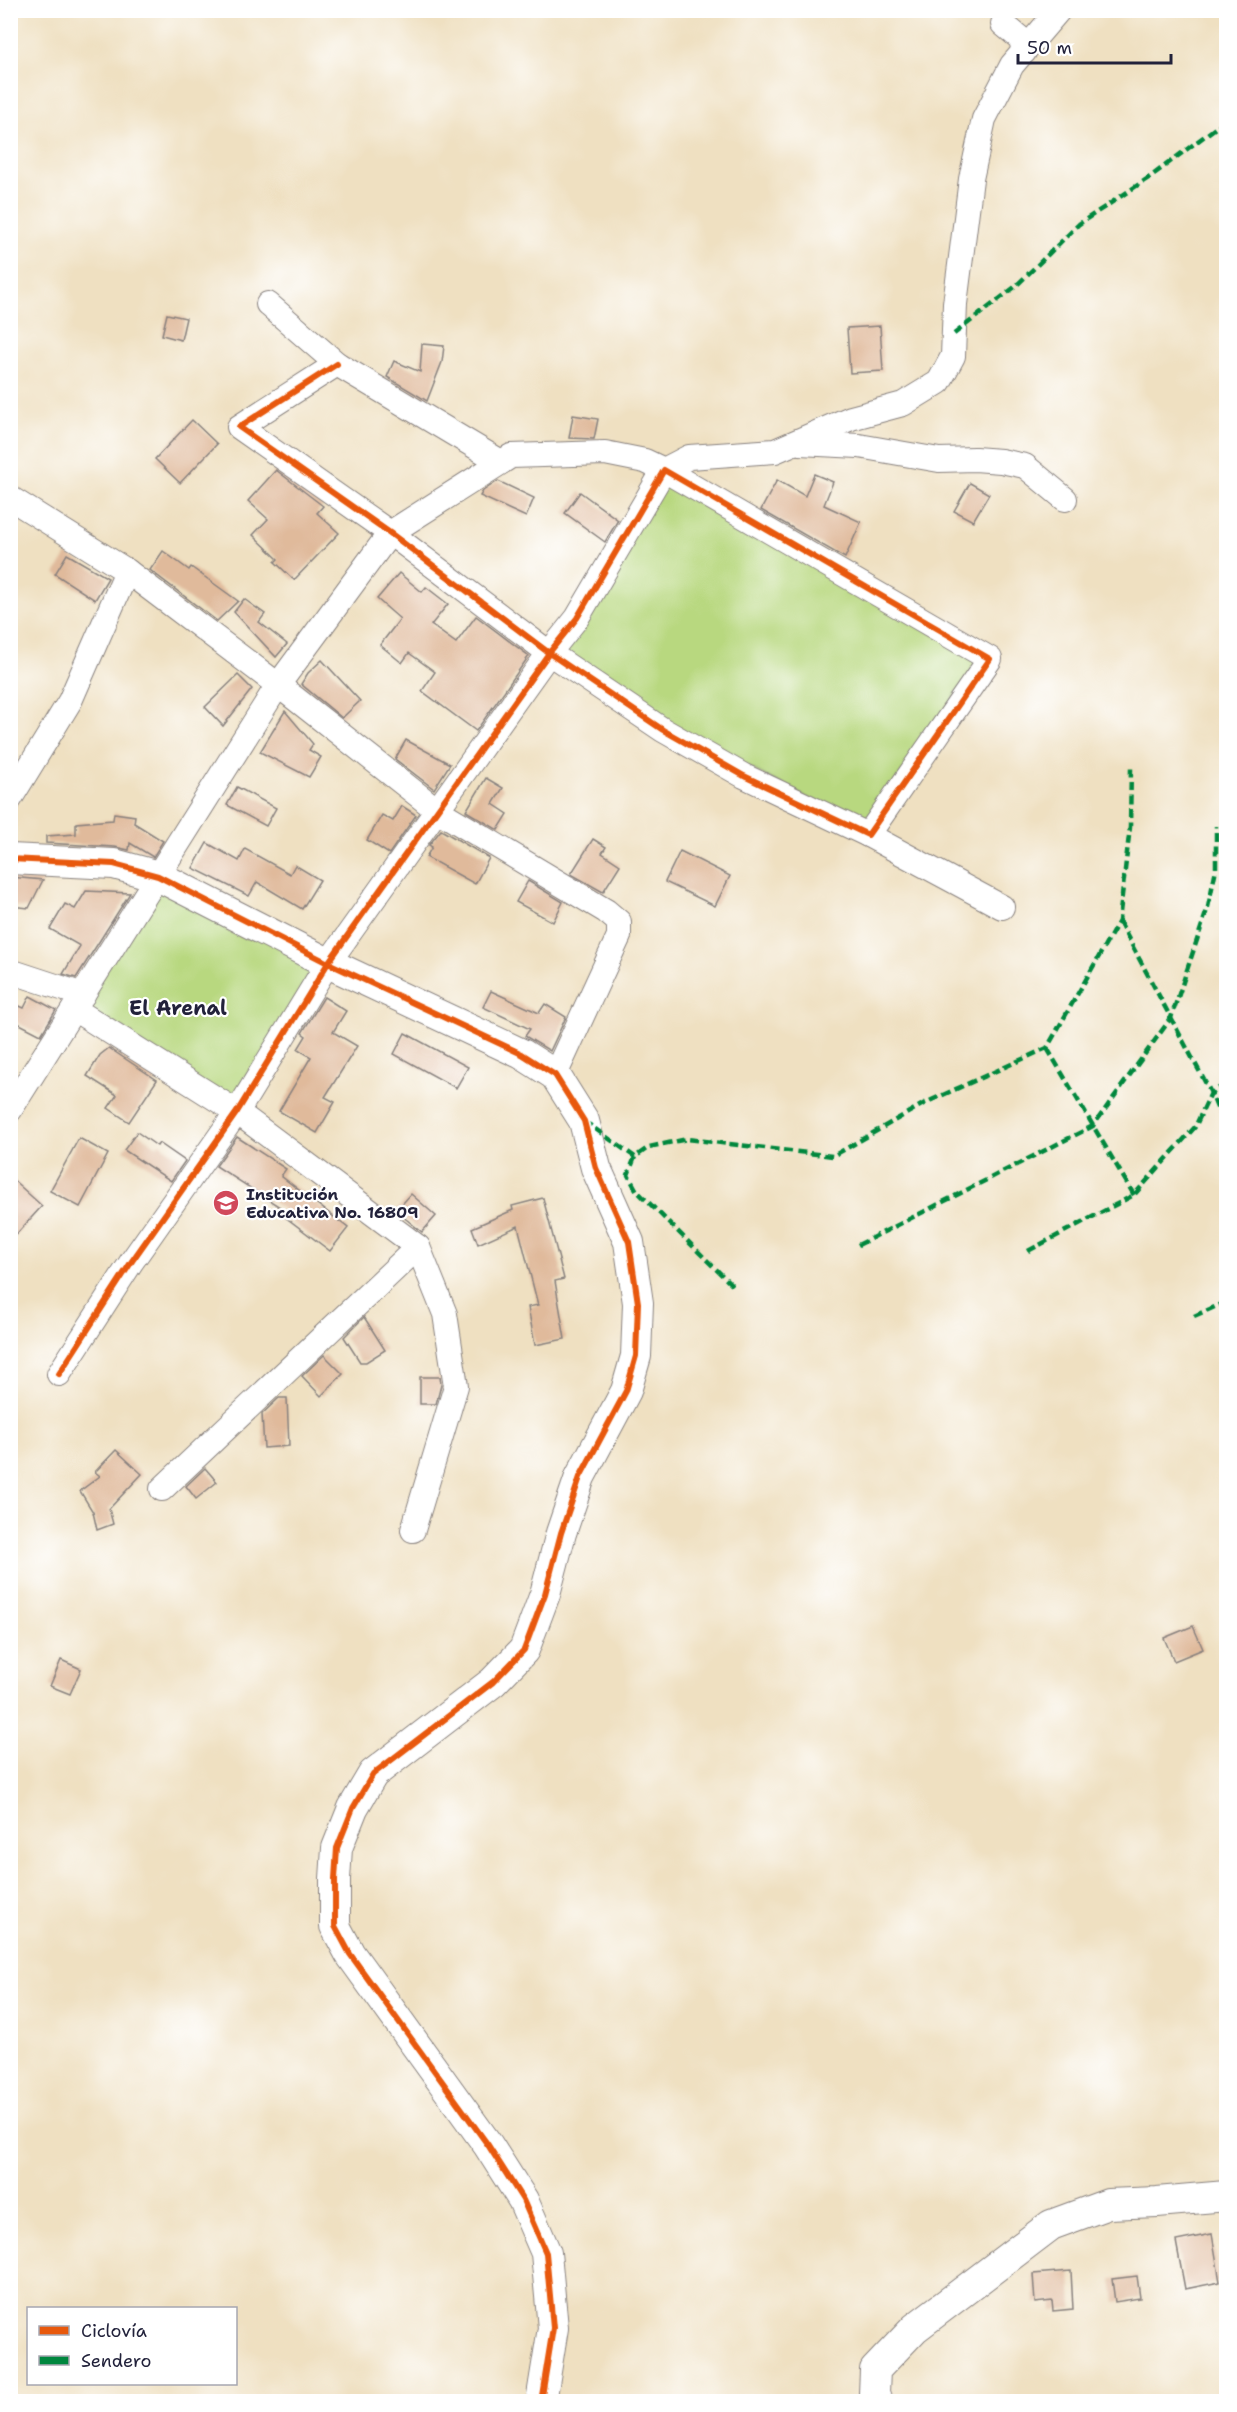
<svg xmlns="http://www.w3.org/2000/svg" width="1237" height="2412" viewBox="0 0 1237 2412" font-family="'Shantell Sans',sans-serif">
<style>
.green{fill:#b8d87f;stroke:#6d7d5d;stroke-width:1.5}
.building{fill:#e0ba9b}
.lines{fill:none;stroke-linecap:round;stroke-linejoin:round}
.minor-casing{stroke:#88817e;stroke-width:26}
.tertiary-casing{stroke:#88817e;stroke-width:32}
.minor{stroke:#fff;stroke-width:24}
.tertiary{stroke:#fff;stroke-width:30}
.quiet{stroke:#00873e;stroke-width:4.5;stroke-dasharray:9 4.5;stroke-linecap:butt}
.cycleway-casing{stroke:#fff;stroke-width:10}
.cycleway{stroke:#e8590c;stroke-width:6}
.labels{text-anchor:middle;stroke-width:4.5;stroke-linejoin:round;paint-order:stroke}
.poi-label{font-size:16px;font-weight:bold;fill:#22223b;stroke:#fff;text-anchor:start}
.quarter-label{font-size:20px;font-weight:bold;fill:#22223b;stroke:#fff}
</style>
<rect width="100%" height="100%" fill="#fff"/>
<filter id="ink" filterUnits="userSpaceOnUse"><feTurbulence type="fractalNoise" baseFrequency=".0167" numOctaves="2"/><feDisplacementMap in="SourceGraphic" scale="12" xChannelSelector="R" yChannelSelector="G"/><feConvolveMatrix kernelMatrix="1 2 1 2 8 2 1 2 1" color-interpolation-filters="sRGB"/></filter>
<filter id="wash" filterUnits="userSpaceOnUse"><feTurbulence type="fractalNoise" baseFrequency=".008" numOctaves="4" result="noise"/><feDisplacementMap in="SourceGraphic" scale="24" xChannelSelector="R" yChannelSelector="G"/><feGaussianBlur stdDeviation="1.35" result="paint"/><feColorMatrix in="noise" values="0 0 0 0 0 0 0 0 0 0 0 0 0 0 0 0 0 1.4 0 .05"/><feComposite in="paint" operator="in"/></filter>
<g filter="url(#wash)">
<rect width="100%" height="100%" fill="#efe0c1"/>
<g class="green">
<path d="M665 478 980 660 864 828 661 722 557 651Z"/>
<path d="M160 880 323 964 234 1105 81 1007Z"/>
</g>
<g id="blocks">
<g class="building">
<path d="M167 314 186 318 181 340 162 335Z"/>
<path d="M880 326 883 371 850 373 847 328Z"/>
<path d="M422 344 444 346 442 362 427 401 387 377 394 361 420 372Z"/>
<path d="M573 415 598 419 594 439 569 438Z"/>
<path d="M192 420 217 444 180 483 155 459Z"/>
<path d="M276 470 323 506 317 513 339 533 294 580 275 562 278 559 253 535 268 519 248 501Z"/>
<path d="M814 474 833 482 824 505 861 522 845 558 761 510 777 480 805 496Z"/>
<path d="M498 481 534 498 526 517 480 496 483 491Z"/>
<path d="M970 483 989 494 973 521 954 511Z"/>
<path d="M580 492 618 520 605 542 565 513Z"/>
<path d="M163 551 189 570 191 567 238 601 217 621 150 570Z"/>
<path d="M67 554 108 578 95 600 55 574Z"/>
<path d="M399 573 422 592 426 587 448 604 431 625 456 643 476 616 529 656 476 731 422 691 435 672 409 653 402 663 380 645 400 619 377 599Z"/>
<path d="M244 599 265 614 259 622 287 644 276 657 234 612Z"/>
<path d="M322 660 360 701 342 718 301 684 308 673Z"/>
<path d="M238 675 252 689 223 726 205 707Z"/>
<path d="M285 711 313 744 309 750 321 757 309 777 260 752Z"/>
<path d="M406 740 450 764 434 789 395 759Z"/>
<path d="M486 778 503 788 493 804 508 814 498 830 466 811Z"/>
<path d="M237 787 276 808 266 826 227 805Z"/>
<path d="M402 806 416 815 389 854 367 840 382 815 393 821Z"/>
<path d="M114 813 135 816 134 823 163 841 153 857 130 843 129 850 115 847 46 843V836L76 834V823L113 820Z"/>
<path d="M441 830 489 858 475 884 426 857 432 847 429 845Z"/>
<path d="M593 839 606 847 602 853 620 865 603 892 571 874Z"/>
<path d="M207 843 239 861 245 849 290 874 295 865 320 880 302 909 257 882 249 896 193 868Z"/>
<path d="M680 851 730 876 715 906 665 882Z"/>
<path d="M10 877 43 880 29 908 10 906Z"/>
<path d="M528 881 563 902 553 922 516 902Z"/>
<path d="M86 891 130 893 76 978 63 974 80 946 50 929 65 904 75 909Z"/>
<path d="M491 991 539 1013 545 1004 566 1017 550 1051 525 1036 530 1029 483 1007Z"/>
<path d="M30 996 56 1010 41 1035 10 1019V1002L24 1008Z"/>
<path d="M324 997 346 1011 333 1032 357 1046 325 1097 335 1102 317 1133 279 1111 311 1057 298 1049 306 1036 302 1033Z"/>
<path d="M405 1033 468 1067 456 1088 394 1054Z"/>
<path d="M109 1048 157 1080 129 1122 108 1108 117 1095 87 1076 100 1055Z"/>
<path d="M137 1132 157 1146 159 1143 185 1161 171 1181 124 1150Z"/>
<path d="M237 1137 286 1169 281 1176 348 1228 330 1251 280 1213 283 1209 216 1166Z"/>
<path d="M79 1138 108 1154 80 1207 50 1191Z"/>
<path d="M10 1177 42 1206 10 1241Z"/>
<path d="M411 1194 436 1216 422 1232 396 1211Z"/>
<path d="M543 1198 564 1279 555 1281 565 1339 535 1345 528 1307 538 1305 518 1226 478 1244 472 1228 513 1210 512 1206Z"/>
<path d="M364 1317 385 1350 366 1362H360L344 1337Z"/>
<path d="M324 1355 343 1374 321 1396 302 1376Z"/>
<path d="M420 1377H440L441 1385 436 1404H420Z"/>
<path d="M279 1398H287L289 1446 264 1448 262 1414Z"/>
<path d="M116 1450 142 1474 109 1509 113 1524 97 1530 93 1512 80 1491 100 1476 95 1472Z"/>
<path d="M205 1468 217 1482 196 1499 186 1486Z"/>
<path d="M1193 1626 1203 1649 1174 1661 1164 1638Z"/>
<path d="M61 1660 81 1669 70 1694 50 1686Z"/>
<path d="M1212 2234 1220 2282 1185 2289 1176 2241Z"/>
<path d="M1071 2271 1073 2309 1053 2311 1052 2301 1035 2303 1033 2274Z"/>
<path d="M1137 2276 1140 2298 1115 2302 1112 2279Z"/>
</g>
</g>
</g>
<g filter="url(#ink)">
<use href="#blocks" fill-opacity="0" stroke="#88817e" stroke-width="1.5"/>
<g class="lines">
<g class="minor-casing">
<g id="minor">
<path d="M1003 24 1021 39 1024 52"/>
<path d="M268 304 337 364 501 462"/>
<path d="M800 443 859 446 939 460 975 459 1001 461 1025 466 1065 499"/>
<path d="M10 498 127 571 278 685 437 810 606 911 619 922V936L555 1075"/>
<path d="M10 799 70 701 127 571"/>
<path d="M868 835 1002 907"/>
<path d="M10 971 83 995"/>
<path d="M74 1009 237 1112 418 1247 445 1314 456 1386 413 1530"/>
<path d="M10 1110 278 685 390 533 511 456 605 453 645 461 664 470 689 457 775 451 851 418 903 404 939 382 953 356 955 304 971 179 984 119 1012 65 1059 10"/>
<path d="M59 1374 132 1261 237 1112 328 963 549 653 577 618 664 470 990 659 868 835 744 776 663 730 549 653 390 533 239 427 337 364"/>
<path d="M162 1489 418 1247"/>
</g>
</g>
<g class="tertiary-casing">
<g id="tertiary">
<path d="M10 859 114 864 158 876 328 963 522 1054 555 1075 584 1121 596 1168 629 1242 638 1303 636 1356 626 1391 580 1477 561 1533 545 1594 524 1650 493 1682 373 1774 353 1808 337 1848 335 1879V1926L350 1954 488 2145 523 2200 546 2253 553 2328 541 2402"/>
<path d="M877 2402 874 2394 875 2370 915 2328 1051 2225 1108 2204 1157 2202 1226 2196"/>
</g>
</g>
<use href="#minor" class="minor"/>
<use href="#tertiary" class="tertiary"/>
<g class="quiet">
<path d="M954 334 1016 286 1079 224 1150 177 1226 120"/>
<path d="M1119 921 1211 1093 1226 1130"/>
<path d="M1047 1048 1134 1195"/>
<path d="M584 1121 635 1157"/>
<path d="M858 1245 1093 1126 1171 1018 1208 907 1216 869V826"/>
<path d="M1028 1251 1134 1195 1195 1127 1211 1093 1226 1084"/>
<path d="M732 1285 637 1191 628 1175 635 1157 649 1147 687 1139 833 1156 925 1103 1047 1048 1119 921 1130 827 1131 768"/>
<path d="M1194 1316 1226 1302"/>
</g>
<g class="cycleway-casing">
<g id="cycleway">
<path d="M10 859 114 864 158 876 328 963 522 1054 555 1075 584 1121 596 1168 629 1242 638 1303 636 1356 626 1391 580 1477 561 1533 545 1594 524 1650 493 1682 373 1774 353 1808 337 1848 335 1879V1926L350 1954 488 2145 523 2200 546 2253 553 2328 541 2402"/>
<path d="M59 1374 132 1261 237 1112 328 963 549 653 577 618 664 470 990 659 868 835 744 776 663 730 549 653 390 533 239 427 337 364"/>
</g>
</g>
<use href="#cycleway" class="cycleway"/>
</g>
</g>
<defs>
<g id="school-disc" transform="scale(1.35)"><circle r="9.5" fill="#d1495b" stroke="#fff"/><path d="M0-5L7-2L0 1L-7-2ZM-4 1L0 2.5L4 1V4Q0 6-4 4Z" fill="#fff"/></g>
</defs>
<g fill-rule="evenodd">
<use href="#school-disc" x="226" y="1203"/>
</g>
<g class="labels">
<g class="poi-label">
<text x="246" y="1200">Institución<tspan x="246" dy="18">Educativa No. 16809</tspan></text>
</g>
<g class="quarter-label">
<text x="178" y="1015">El Arenal</text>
</g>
</g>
<rect width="1237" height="2412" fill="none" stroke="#fff" stroke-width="36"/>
<rect x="27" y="2307" width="210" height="78" fill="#ffffff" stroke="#a7a7b1" stroke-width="1.5"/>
<rect x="39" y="2326" width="30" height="9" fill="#e8590c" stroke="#a7a7b1" stroke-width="1.5"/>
<text x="81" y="2337" font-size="18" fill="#22223b">Ciclovía</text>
<rect x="39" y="2356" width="30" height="9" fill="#00873e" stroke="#a7a7b1" stroke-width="1.5"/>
<text x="81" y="2367" font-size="18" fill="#22223b">Sendero</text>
<path d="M1018 54v9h153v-9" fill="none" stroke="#22223b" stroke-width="3"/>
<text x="1027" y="54" font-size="18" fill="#22223b" stroke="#ffffff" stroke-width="4.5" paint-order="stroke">50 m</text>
</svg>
